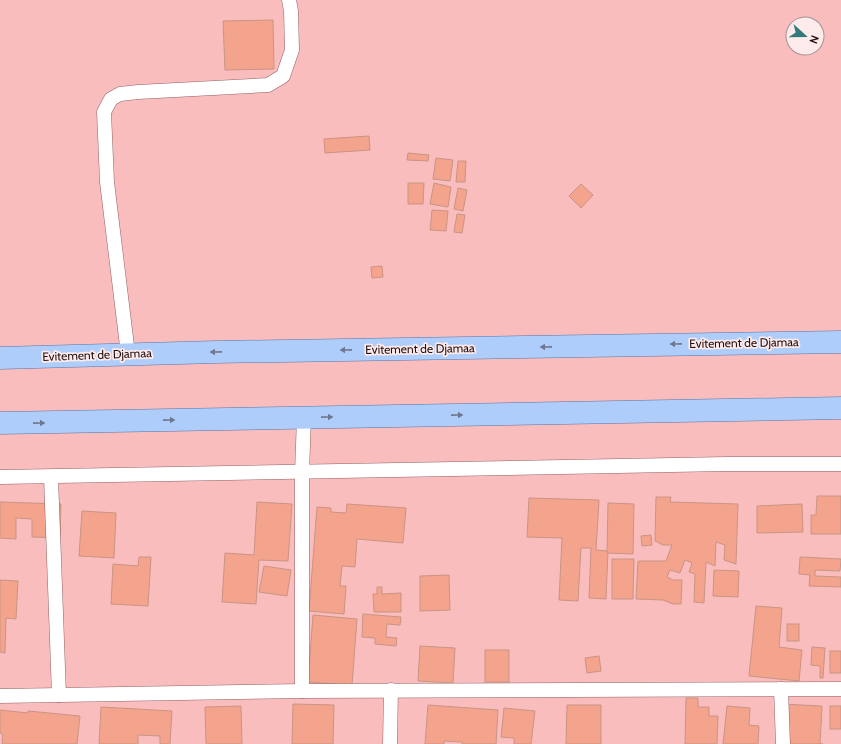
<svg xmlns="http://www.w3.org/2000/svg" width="841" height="744" viewBox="0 0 841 744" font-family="Cabin,sans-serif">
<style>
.building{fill:#f4a48c;stroke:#c99484}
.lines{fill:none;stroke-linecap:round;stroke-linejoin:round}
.street-casing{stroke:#956162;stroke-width:15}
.primary-casing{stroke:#5a75a5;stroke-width:23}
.street{stroke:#fff;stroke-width:14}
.primary{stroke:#aecdfa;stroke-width:22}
.oneway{fill:#6f7790}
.labels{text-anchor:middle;stroke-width:3.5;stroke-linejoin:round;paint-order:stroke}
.street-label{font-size:12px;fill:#220e0f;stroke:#fdeaea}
</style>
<rect width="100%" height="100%" fill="#f9bdbe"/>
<g class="building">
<path d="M273 20 274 69 225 70 223 21Z"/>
<path d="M369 136 370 150 325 153 324 139Z"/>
<path d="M408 153 429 155 428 161 407 160Z"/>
<path d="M436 158 453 160 450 181 433 179Z"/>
<path d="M458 161H466L465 182H456Z"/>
<path d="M408 183H424L423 204H408Z"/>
<path d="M434 183 451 187 448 207 430 204Z"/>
<path d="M581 184 593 195 581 208 569 196Z"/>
<path d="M458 188 467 190 463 211 454 209Z"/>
<path d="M432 210 448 211 446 231 430 230Z"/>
<path d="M457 214 465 215 462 233 454 232Z"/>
<path d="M382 266 383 277 372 278 371 267Z"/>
<path d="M817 496H841V534H811V515H816Z"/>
<path d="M656 497H671L670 502 738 504 736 564 724 560 725 545 716 542 715 566 706 562 704 603 694 602 695 574 689 572 692 563 685 560 680 573 670 570 667 577 673 580H682L681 604H673L663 600 636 599 638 561H666L672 545H663L655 541Z"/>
<path d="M529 498 599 500 596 550 608 551 606 599 589 598 591 548H581L578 601 559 600 562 538 527 537Z"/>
<path d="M0 502 61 504 60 538 32 537V519L16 518V539L0 538Z"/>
<path d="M257 502 292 504 288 561 259 560 256 604 222 602 225 553 254 555Z"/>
<path d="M608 503 634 504 633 554 607 553Z"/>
<path d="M347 504 406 508 403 543 357 539 355 567 342 566 340 586H346L344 614 309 611 317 507 331 508V512L346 513Z"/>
<path d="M802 504 803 532 757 533V506Z"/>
<path d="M82 511 116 513 114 558 79 556Z"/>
<path d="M651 535 652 545 642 546 641 536Z"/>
<path d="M139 557H151L148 606 111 604 113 564 138 566Z"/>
<path d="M800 557 841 559 840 571 815 570V576L841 577V587L809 586 810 575 799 574Z"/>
<path d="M612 559H634L633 599H612Z"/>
<path d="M264 566 291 570 287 596 259 592Z"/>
<path d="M714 570 739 571 738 597 713 596Z"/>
<path d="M449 575 450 610 420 611V576Z"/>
<path d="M0 580 18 581 16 619 6 618 5 653 0 652Z"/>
<path d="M377 587H382V594L401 593V612H374L373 594H377Z"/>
<path d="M756 606 782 608 779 647 802 650 799 681 749 676Z"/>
<path d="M363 614 401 617 400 625 387 624 386 637 397 638 396 646 375 644V638L362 637Z"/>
<path d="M313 615 357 619 352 685 308 682Z"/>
<rect x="787" y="624" width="12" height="17"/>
<path d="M420 646 455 648 453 683 418 681Z"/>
<path d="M812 647 825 648 823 678H820V666L811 665Z"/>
<rect x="485" y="650" width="24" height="32"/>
<rect x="830" y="651" width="11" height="22"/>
<path d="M599 656 601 671 587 673 585 658Z"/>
<path d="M686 698H698V707H709V716H718L717 744H685Z"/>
<path d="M293 704 334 705 333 744H292Z"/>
<path d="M782 704 822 706 820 744H823H784Z"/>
<path d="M428 705 498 710 496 744H462V742L444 741V744H425Z"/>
<path d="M567 705H601V744H566Z"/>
<path d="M241 706 242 744H206L205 707Z"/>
<path d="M727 706 750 708 749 725 759 726 758 744H723Z"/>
<rect x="830" y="706" width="11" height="23"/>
<path d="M101 707 172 711 170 744H160V736L138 735V744H99Z"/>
<path d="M504 708 535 711 531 744H514V738L501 737Z"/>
<path d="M0 710 28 713V711L80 716 77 744H2L3 734 0 733Z"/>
</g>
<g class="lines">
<g class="street-casing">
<g id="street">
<path d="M128 354 107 182 104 112 111 99 120 94 138 92 268 85 283 76 292 50 291 11 289 0"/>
<path d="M0 477 727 464H841"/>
<path d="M51 477 59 695"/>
<path d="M781 689 783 744"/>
<path d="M302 691V472L304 418"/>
<path d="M0 696 302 691 841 689"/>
<path d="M390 744 391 690"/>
</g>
</g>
<g class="primary-casing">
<g id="primary">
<path d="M0 358 216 352 841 342"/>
<path d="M0 423 841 408"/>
</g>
</g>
<use href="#street" class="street"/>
<use href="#primary" class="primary"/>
</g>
<defs><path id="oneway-solid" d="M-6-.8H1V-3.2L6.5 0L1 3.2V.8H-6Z"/></defs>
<g class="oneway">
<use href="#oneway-solid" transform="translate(676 344) rotate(179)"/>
<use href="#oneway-solid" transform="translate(546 347) rotate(179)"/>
<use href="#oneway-solid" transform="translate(346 350) rotate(179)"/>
<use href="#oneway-solid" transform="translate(216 352) rotate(179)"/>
<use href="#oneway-solid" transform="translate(457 415) rotate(-1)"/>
<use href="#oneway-solid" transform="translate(327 417) rotate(-1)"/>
<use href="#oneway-solid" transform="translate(169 420) rotate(-1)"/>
<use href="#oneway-solid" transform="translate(39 423) rotate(-1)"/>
</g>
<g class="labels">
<g class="street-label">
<text transform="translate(744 343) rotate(-1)" y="4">Evitement de Djamaa</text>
<text transform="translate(420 349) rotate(-1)" y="4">Evitement de Djamaa</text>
<text transform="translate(97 355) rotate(-2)" y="4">Evitement de Djamaa</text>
</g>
</g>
<g transform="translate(805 36) rotate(111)"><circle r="19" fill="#fdeaea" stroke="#a59292"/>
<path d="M0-3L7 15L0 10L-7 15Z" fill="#317b7c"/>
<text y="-6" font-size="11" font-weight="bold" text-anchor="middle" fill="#220e0f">N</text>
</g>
</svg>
